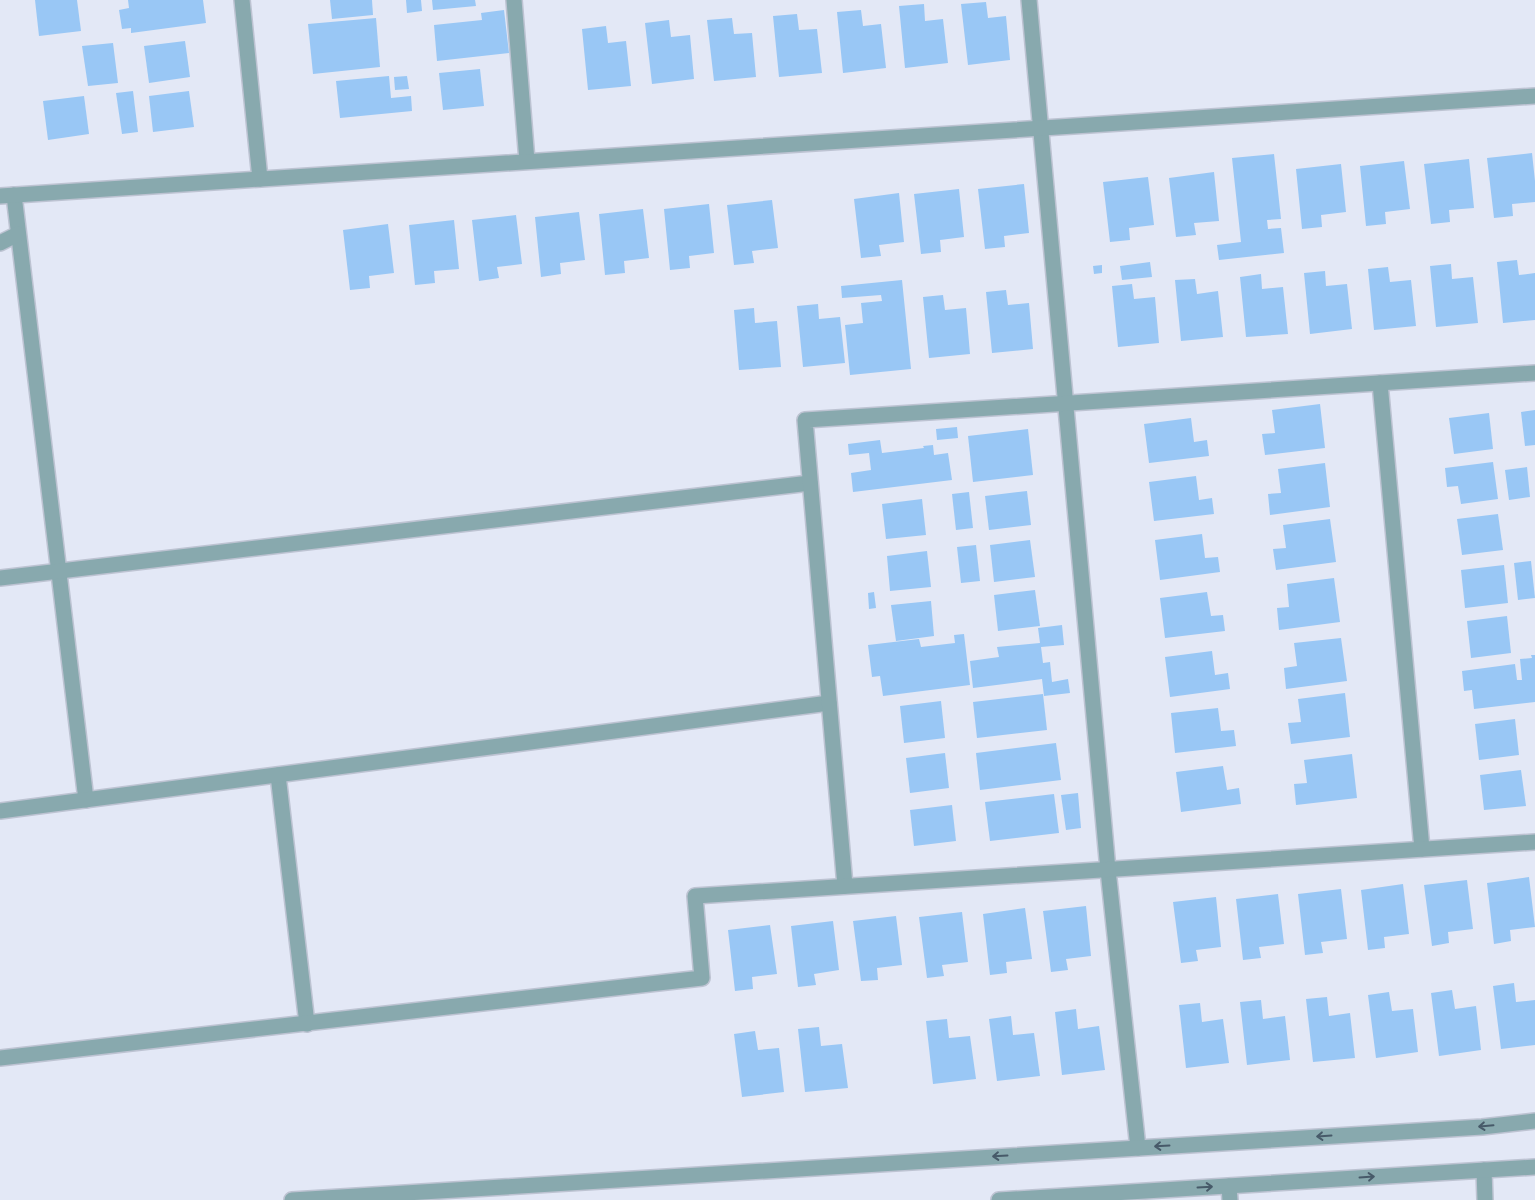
<svg xmlns="http://www.w3.org/2000/svg" width="1535" height="1200" viewBox="0 0 1535 1200" font-family="Mulish,sans-serif">
<style>
.building{fill:#99c7f5}
.lines{fill:none;stroke-linecap:round;stroke-linejoin:round}
.minor-casing{stroke:#bdc3d2;stroke-width:18}
.tertiary-casing{stroke:#bdc3d2;stroke-width:18}
.minor{stroke:#88a9ae;stroke-width:15}
.tertiary{stroke:#88a9ae;stroke-width:15}
.oneway{stroke:#475a69}
</style>
<rect width="100%" height="100%" fill="#e3e8f6"/>
<g class="building">
<path d="M35 0H77L81 31 39 36Z"/>
<path d="M128 0H203L206 23 131 33V28L122 29 119 10 129 8Z"/>
<path d="M330 0H372L373 15 332 19Z"/>
<path d="M406 0H421L422 11 407 13Z"/>
<path d="M432 0H475L476 6 433 10Z"/>
<path d="M986 2 988 18 1006 16 1010 60 968 65 961 4Z"/>
<path d="M924 4 925 21 943 19 948 63 905 68 899 6Z"/>
<path d="M504 10 509 53 437 61 434 25 482 20 481 13Z"/>
<path d="M861 10 863 26 881 24 886 68 843 73 837 12Z"/>
<path d="M797 14 799 30 817 29 822 73 779 77 773 16Z"/>
<path d="M376 18 380 67 313 74 308 24Z"/>
<path d="M732 18 734 34 752 33 756 77 714 81 707 20Z"/>
<path d="M669 20 671 37 690 35 694 79 652 84 645 23Z"/>
<path d="M606 26 608 43 626 41 631 86 588 90 582 29Z"/>
<path d="M185 41 190 77 149 83 144 46Z"/>
<path d="M113 43 118 83 88 86 82 46Z"/>
<path d="M480 69 484 106 443 110 439 73Z"/>
<path d="M389 76 391 98 411 96 412 111 340 118 336 81Z"/>
<path d="M407 76 409 89 395 90 394 77Z"/>
<path d="M133 91 138 132 122 134 116 93Z"/>
<path d="M189 91 194 127 153 132 149 96Z"/>
<path d="M84 96 89 134 48 140 43 101Z"/>
<path d="M1532 153 1535 181V202L1512 204 1513 216 1494 218 1487 158Z"/>
<path d="M1274 154 1281 219 1267 220 1268 229 1281 228 1284 253 1219 260 1217 245 1241 242 1232 158Z"/>
<path d="M1469 159 1474 208 1449 210 1450 222 1431 224 1424 164Z"/>
<path d="M1404 161 1410 209 1385 212 1386 224 1366 226 1360 166Z"/>
<path d="M1341 164 1346 212 1321 215 1322 227 1302 229 1296 169Z"/>
<path d="M1214 172 1219 221 1194 223 1196 235 1176 237 1169 178Z"/>
<path d="M1148 177 1154 225 1129 228 1130 240 1110 242 1103 182Z"/>
<path d="M1024 184 1029 233 1004 236 1005 247 985 249 978 189Z"/>
<path d="M959 189 964 237 940 240 941 252 921 254 914 194Z"/>
<path d="M899 193 904 242 879 245 881 256 861 258 854 199Z"/>
<path d="M772 200 778 248 752 251 754 263 734 265 727 205Z"/>
<path d="M709 204 714 253 689 256 690 268 670 270 664 209Z"/>
<path d="M643 209 649 258 624 261 625 273 605 275 599 214Z"/>
<path d="M579 212 585 260 560 263 561 274 541 277 535 217Z"/>
<path d="M516 215 522 264 497 267 499 278 479 281 472 220Z"/>
<path d="M454 220 459 269 434 271 435 283 415 285 409 225Z"/>
<path d="M388 224 394 273 369 276 370 288 350 290 343 230Z"/>
<path d="M1517 260 1519 275 1535 273V320L1503 323 1497 262Z"/>
<path d="M1150 262 1152 277 1122 280 1120 266Z"/>
<path d="M1451 264 1452 279 1473 277 1478 323 1436 327 1430 266Z"/>
<path d="M1102 265V273L1094 274 1093 266Z"/>
<path d="M1388 267 1390 282 1411 280 1416 326 1374 330 1368 269Z"/>
<path d="M1325 271 1326 286 1347 284 1352 329 1310 334 1304 273Z"/>
<path d="M1261 274 1262 289 1283 287 1288 334 1246 337 1240 277Z"/>
<path d="M1195 279 1197 294 1218 291 1223 337 1181 341 1175 280Z"/>
<path d="M902 280 911 369 850 375 845 325 863 323 861 303 882 301 881 295 842 298 841 286Z"/>
<path d="M1132 284 1134 299 1155 297 1159 343 1118 347 1112 286Z"/>
<path d="M1006 290 1008 305 1029 303 1033 349 992 353 986 292Z"/>
<path d="M943 295 945 310 966 308 970 354 929 358 923 297Z"/>
<path d="M818 304 819 319 840 317 845 363 803 367 797 306Z"/>
<path d="M754 308 755 323 777 321 781 367 739 370 734 310Z"/>
<path d="M1320 404 1325 448 1265 455 1262 434 1275 433 1272 410Z"/>
<path d="M1535 410V445L1525 446 1521 412Z"/>
<path d="M1489 413 1493 449 1454 454 1449 418Z"/>
<path d="M1191 418 1194 442 1207 440 1209 456 1149 463 1144 424Z"/>
<path d="M957 427 958 438 937 440 936 429Z"/>
<path d="M1028 429 1033 475 973 482 968 436Z"/>
<path d="M880 440 882 453 924 448 923 446 933 445 934 455 948 453 952 480 853 492 851 473 871 470 869 453 849 455 848 444Z"/>
<path d="M1493 462 1498 499 1461 504 1458 486 1447 487 1445 468Z"/>
<path d="M1325 463 1330 507 1270 515 1268 494 1281 493 1278 469Z"/>
<path d="M1527 467 1530 497 1509 500 1505 470Z"/>
<path d="M1196 476 1199 500 1212 498 1214 514 1154 521 1149 482Z"/>
<path d="M1027 491 1031 525 989 530 985 496Z"/>
<path d="M969 492 973 528 956 530 952 494Z"/>
<path d="M922 499 926 535 886 539 882 504Z"/>
<path d="M1498 514 1503 550 1462 555 1457 519Z"/>
<path d="M1330 519 1336 562 1276 570 1273 549 1286 548 1283 525Z"/>
<path d="M1202 534 1205 558 1218 557 1220 572 1160 580 1155 540Z"/>
<path d="M1030 540 1035 577 994 582 990 545Z"/>
<path d="M976 545 980 581 961 583 957 547Z"/>
<path d="M927 551 931 587 890 591 887 556Z"/>
<path d="M1531 561 1535 598 1518 600 1514 563Z"/>
<path d="M1504 565 1508 603 1465 608 1461 570Z"/>
<path d="M1334 578 1340 622 1279 630 1277 608 1289 607 1287 584Z"/>
<path d="M1035 590 1040 626 998 631 994 595Z"/>
<path d="M874 592 876 608 869 609 868 593Z"/>
<path d="M1207 592 1211 616 1223 615 1225 631 1165 638 1160 598Z"/>
<path d="M931 601 934 636 896 641 891 605Z"/>
<path d="M1507 616 1511 653 1471 658 1467 621Z"/>
<path d="M1062 625 1064 645 1041 647 1043 663 1050 662 1052 682 1068 679 1070 693 1044 696 1042 679 973 688 970 661 999 657 997 647 1040 643 1038 628Z"/>
<path d="M964 634 970 685 883 696 880 676 872 677 868 645 919 639 921 647 955 643 954 635Z"/>
<path d="M1341 638 1347 681 1286 689 1284 668 1297 666 1294 643Z"/>
<path d="M1212 651 1215 675 1228 673 1230 689 1170 697 1165 657Z"/>
<path d="M1531 655H1535V702L1474 709 1472 690 1464 691 1462 671 1515 664 1517 680H1522L1520 659 1532 658Z"/>
<path d="M1345 693 1350 737 1291 744 1288 723 1301 722 1298 699Z"/>
<path d="M1043 694 1047 730 977 738 973 702Z"/>
<path d="M941 701 945 738 904 743 900 706Z"/>
<path d="M1218 708 1221 731 1234 730 1236 746 1175 753 1171 713Z"/>
<path d="M1515 719 1519 755 1479 760 1475 724Z"/>
<path d="M1056 743 1061 780 980 790 976 753Z"/>
<path d="M945 753 949 788 910 793 906 758Z"/>
<path d="M1352 754 1357 798 1296 805 1294 784 1307 783 1304 760Z"/>
<path d="M1223 766 1227 790 1239 788 1241 804 1181 812 1176 772Z"/>
<path d="M1521 770 1526 806 1484 810 1480 775Z"/>
<path d="M1078 793 1081 828 1066 830 1061 795Z"/>
<path d="M1054 794 1059 833 990 841 985 802Z"/>
<path d="M952 805 956 841 914 846 910 810Z"/>
<path d="M1529 877 1535 927 1510 930 1511 941 1494 944 1487 883Z"/>
<path d="M1467 880 1473 929 1448 932 1449 943 1432 946 1424 885Z"/>
<path d="M1403 884 1409 934 1384 937 1385 948 1368 950 1361 890Z"/>
<path d="M1341 889 1347 939 1321 942 1323 953 1305 955 1298 894Z"/>
<path d="M1278 894 1284 944 1259 947 1261 958 1243 960 1236 899Z"/>
<path d="M1216 897 1221 947 1196 950 1198 961 1181 963 1173 902Z"/>
<path d="M1086 906 1091 956 1066 959 1068 970 1051 972 1043 911Z"/>
<path d="M1025 908 1032 959 1006 962 1007 973 990 975 983 914Z"/>
<path d="M962 912 968 962 942 965 944 976 927 978 919 917Z"/>
<path d="M896 916 902 965 877 968 878 980 861 981 853 921Z"/>
<path d="M833 921 839 970 814 974 816 985 798 987 791 926Z"/>
<path d="M770 925 777 974 752 977 753 989 735 991 728 930Z"/>
<path d="M1514 983 1516 1002 1535 1000V1045L1501 1049 1493 986Z"/>
<path d="M1452 990 1455 1009 1476 1006 1481 1050 1439 1056 1431 993Z"/>
<path d="M1389 992 1392 1011 1413 1009 1418 1052 1376 1058 1368 995Z"/>
<path d="M1327 997 1329 1016 1350 1013 1355 1058 1313 1062 1306 999Z"/>
<path d="M1261 1000 1263 1019 1285 1016 1290 1060 1247 1065 1240 1002Z"/>
<path d="M1200 1003 1202 1022 1223 1019 1229 1063 1186 1068 1179 1005Z"/>
<path d="M1076 1009 1078 1029 1099 1026 1105 1070 1062 1075 1055 1012Z"/>
<path d="M1011 1016 1013 1035 1034 1033 1040 1076 997 1081 989 1019Z"/>
<path d="M947 1019 949 1038 970 1036 976 1079 933 1084 926 1021Z"/>
<path d="M819 1027 821 1046 842 1044 848 1088 805 1092 798 1029Z"/>
<path d="M755 1031 758 1050 779 1048 784 1092 742 1097 734 1034Z"/>
</g>
<g class="lines">
<g class="minor-casing">
<g id="minor">
<path d="M242 0 260 179"/>
<path d="M514 0 527 161"/>
<path d="M1029 0 1108 870 1138 1148"/>
<path d="M14 195 86 800"/>
<path d="M0 243 18 234"/>
<path d="M1380 383 1422 849"/>
<path d="M0 578 810 483"/>
<path d="M278 775 307 1024"/>
<path d="M0 811 829 703"/>
<path d="M845 886 805 420 1535 373"/>
<path d="M0 1058 702 978 695 896 1535 842"/>
<path d="M1484 1170 1485 1200"/>
<path d="M1229 1186 1230 1200"/>
</g>
</g>
<g class="tertiary-casing">
<g id="tertiary">
<path d="M0 196 1535 96"/>
<path d="M292 1200 1482 1127 1535 1121"/>
<path d="M999 1200 1535 1167"/>
</g>
</g>
<use href="#minor" class="minor"/>
<use href="#tertiary" class="tertiary"/>
</g>
<defs><path id="oneway-shaft" d="M-6 0H5M1.5-3L5.5 0L1.5 3" fill="none" stroke-width="1.6" stroke-linecap="round" stroke-linejoin="round" transform="scale(1.25)"/></defs>
<g class="oneway">
<use href="#oneway-shaft" transform="translate(1486 1126) rotate(175)"/>
<use href="#oneway-shaft" transform="translate(1324 1136) rotate(176)"/>
<use href="#oneway-shaft" transform="translate(1162 1146) rotate(177)"/>
<use href="#oneway-shaft" transform="translate(1000 1156) rotate(177)"/>
<use href="#oneway-shaft" transform="translate(1367 1177) rotate(-4)"/>
<use href="#oneway-shaft" transform="translate(1205 1187) rotate(-3)"/>
</g>
</svg>
